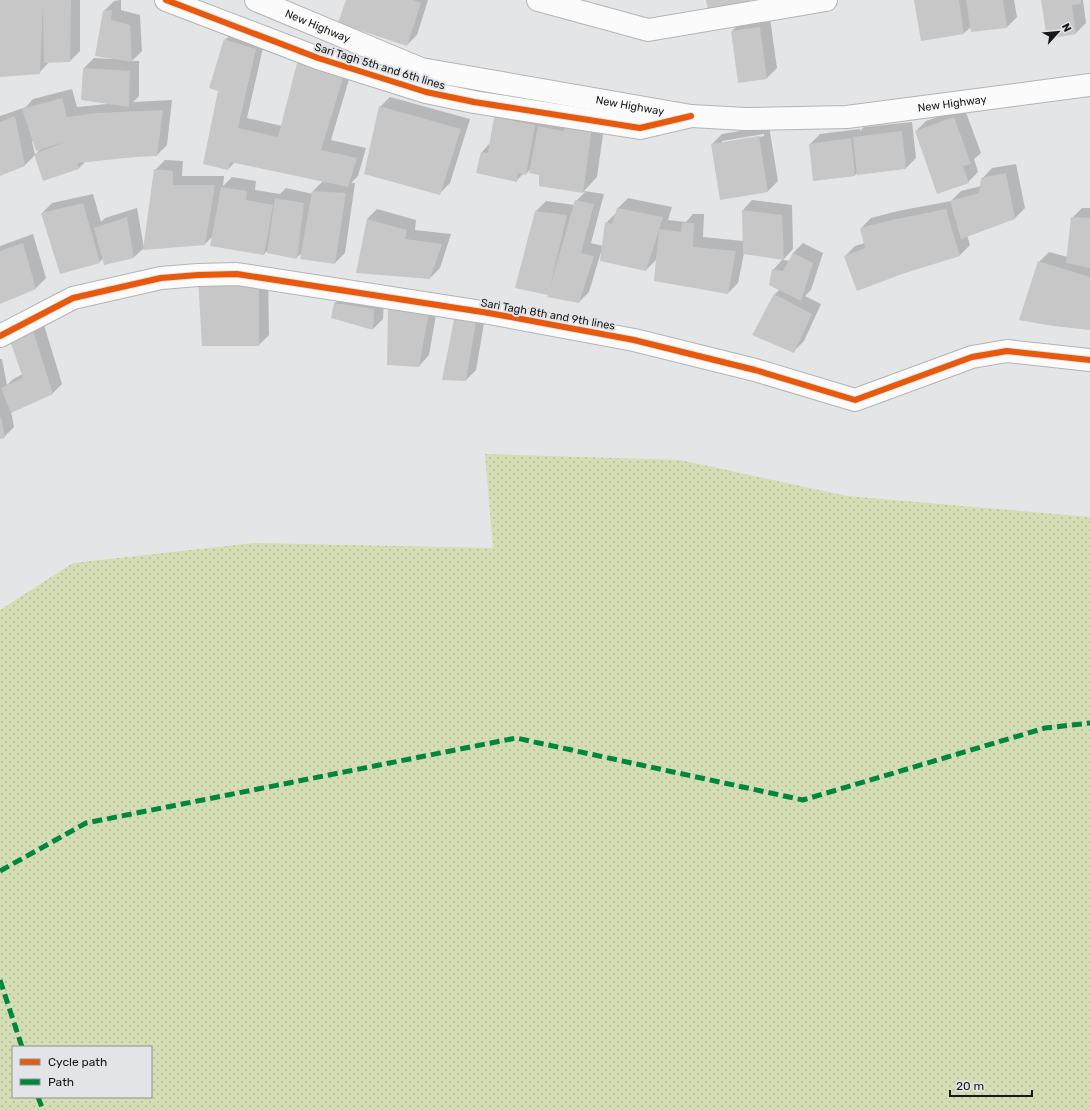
<svg xmlns="http://www.w3.org/2000/svg" width="1090" height="1110" viewBox="0 0 1090 1110" font-family="Rubik,sans-serif">
<style>
.grass{fill:url(#grass-dots);fill-rule:evenodd}
.shadow{fill:#0003;fill-rule:evenodd}
.building{fill:#c7c7c8}
.lines{fill:none;stroke-linecap:round;stroke-linejoin:round}
.minor-casing{stroke:#b4b4b6;stroke-width:24}
.secondary-casing{stroke:#b4b4b6;stroke-width:24}
.minor{stroke:#fbfbfb;stroke-width:22}
.secondary{stroke:#fbfbfb;stroke-width:22}
.quiet{stroke:#00873e;stroke-width:5;stroke-dasharray:10 5;stroke-linecap:butt}
.cycleway-casing{stroke:#e3e4e8;stroke-width:8}
.cycleway{stroke:#e8590c;stroke-width:6}
.labels{text-anchor:middle;stroke-width:4;stroke-linejoin:round;paint-order:stroke}
.street-label{font-size:11px;fill:#181819;stroke:#e3e4e8}
</style>
<defs>
<pattern id="grass-dots" width="8" height="8" patternUnits="userSpaceOnUse"><rect width="8" height="8" fill="#d4ddb3"/><path d="M2 2h.1M6 6h.1" fill="none" stroke="#b5bd99" stroke-width="1.8" stroke-linecap="round"/></pattern>
</defs>
<rect width="100%" height="100%" fill="#e4e5e7"/>
<path class="grass" d="M485 454 680 460 847 496 1090 517V1110H0V610L73 563 254 543 493 548ZM13 1047H151V1097H13Z"/>
<g class="shadow">
<path d="M0 0H80V51L70 61 49 62 39 73 0 76Z"/>
<path d="M121 0V10L140 15 142 51 132 61H139V96L133 102 172 100 167 145 157 155 135 156 86 161 79 168 35 155 25 165 0 175V116L26 107 33 99 72 89 77 107 107 104 84 68 94 58 112 59 104 11 114 1ZM32 141H33L41 148 35 155Z"/>
<path d="M347 0H428L417 35 407 45Z"/>
<path d="M915 0H1014L1017 17 1007 27H971L964 33 922 40Z"/>
<path d="M1042 0H1083L1086 23 1076 33 1048 37Z"/>
<path d="M770 18 777 68 767 78 732 31 742 21Z"/>
<path d="M235 30 265 39 247 118 282 126 298 63 308 53 353 66 331 140 366 148 358 176 351 183H355L345 253 335 263 303 252 296 258 269 249 264 254 213 236 205 244 155 170 165 160 183 161 182 176H224L223 186 232 177 256 181 255 190 280 194 286 188 313 194V191L323 181 235 162 228 169 220 90 225 40Z"/>
<path d="M390 97 470 119 450 183 440 193 380 107Z"/>
<path d="M505 107 606 113 597 177 584 191 604 194 591 243 603 246 606 223 616 213 618 208 628 198 672 207 668 220 686 222 693 214H704L703 237 743 241V210L752 200 792 205 793 249 783 260 790 261 793 253 803 243 823 253 811 290 805 296 821 304 804 341 794 351 774 295 780 289 773 270 783 259 744 253 738 283 728 293 657 259 646 270 601 252 589 292 579 302 549 297 536 211 546 201 575 205 576 201 585 192 540 186V175L531 168 526 174 524 173 516 181 478 173 482 152 490 143 495 117Z"/>
<path d="M964 107 981 153 974 159 978 172 968 182 916 131 926 121Z"/>
<path d="M912 122 916 158 906 168 858 172 855 175 810 144 820 134 860 129V131L864 127Z"/>
<path d="M769 126 778 181 768 191 721 199 712 144 722 134ZM764 134V136L722 143V141Z"/>
<path d="M1016 164 1025 208 1015 218 967 235 970 245 960 255 845 256 855 246 865 243 861 228 871 218 898 211 951 201 961 191 981 186 982 179 992 168Z"/>
<path d="M93 194 101 222 105 218 137 208 144 248 133 258H103L100 262 42 213 52 203Z"/>
<path d="M1082 208H1090V329L1039 262 1049 252 1068 257 1072 218Z"/>
<path d="M377 209 416 220 415 230 451 234 440 268 430 278 367 219Z"/>
<path d="M33 234 46 278 36 288 0 303V246Z"/>
<path d="M268 271 269 335 259 345H203Z"/>
<path d="M345 293 384 299 383 319 373 329 332 317 335 303Z"/>
<path d="M438 303 429 355 419 366 388 364Z"/>
<path d="M466 306H487L476 370 466 380Z"/>
<path d="M41 315 62 384 52 394 11 411 14 427 4 437 0 438V359H2L7 385 13 379 23 374 10 335Z"/>
</g>
<g class="building">
<path d="M0 0H71L70 62 44 63 43 3 40 74 0 77Z"/>
<path d="M346 0H413L421 3 407 46 338 23Z"/>
<path d="M706 0H750V1L708 10Z"/>
<path d="M914 0H959L964 34 921 41Z"/>
<path d="M966 0H1003L1007 28 971 32Z"/>
<path d="M1041 0H1081V4L1072 5 1076 34 1047 39Z"/>
<path d="M112 10 111 20 130 25 132 62 95 56 103 11Z"/>
<path d="M760 27 767 79 738 83 731 31Z"/>
<path d="M224 39 256 49 238 128 278 137 297 63 344 75 321 150 357 158 348 187 230 162 228 170 203 164 218 91 209 88Z"/>
<path d="M83 68 130 71 129 107 81 100Z"/>
<path d="M62 98 67 117 97 113 163 110 157 156 135 157 78 163 79 169 43 181 34 154 67 141 36 151 22 109Z"/>
<path d="M379 106 461 129 440 195 364 174Z"/>
<path d="M15 116 25 166 0 176V122Z"/>
<path d="M494 117 535 125 526 175 518 173 517 182 476 173 481 152 488 153Z"/>
<path d="M954 117 971 164 963 166 969 183 937 194 915 131Z"/>
<path d="M538 126 563 131 567 126 592 128 583 193 539 186V175L529 173Z"/>
<path d="M902 131 906 169 857 175 853 137Z"/>
<path d="M759 136 768 192 720 200 711 144Z"/>
<path d="M851 138 855 176 813 181 809 144Z"/>
<path d="M154 169 173 171V185H215L205 245 143 250Z"/>
<path d="M1006 173 1015 219 961 239 950 201 979 193 981 178Z"/>
<path d="M221 187 247 191 246 200 273 205 264 255 210 246Z"/>
<path d="M312 191 346 193 335 264 300 259Z"/>
<path d="M275 198 304 203 297 259 267 253Z"/>
<path d="M575 200 594 204 581 253 594 256 579 303 547 297 548 295 515 288 535 211 567 215 550 287Z"/>
<path d="M83 203 100 263 60 274 41 213Z"/>
<path d="M617 208 663 217 646 271 600 261 605 222 612 224Z"/>
<path d="M946 209 960 256 902 274 857 291 844 256 865 248 860 228 887 221Z"/>
<path d="M742 210 782 215 784 260 743 254Z"/>
<path d="M127 217 134 258 104 265 94 228Z"/>
<path d="M1071 217 1090 218V268L1066 263Z"/>
<path d="M367 219 407 230 405 239 442 244 430 279 356 273Z"/>
<path d="M682 223H694L693 247 736 251 728 294 654 281 659 229 681 232Z"/>
<path d="M23 243 36 289 0 304V251Z"/>
<path d="M793 253 813 263 801 301 769 285 772 269 783 271Z"/>
<path d="M1038 261 1090 277V330L1053 326 1019 320Z"/>
<path d="M198 278 259 281V346H202Z"/>
<path d="M774 294 812 314 794 353 752 335Z"/>
<path d="M334 303 374 309 373 330 331 318Z"/>
<path d="M388 307 429 312 419 367 387 365Z"/>
<path d="M455 315 477 316 466 381 442 380Z"/>
<path d="M31 324 53 394 11 413 1 388 23 378 8 335Z"/>
<path d="M0 417H1L5 438 0 439Z"/>
</g>
<g class="lines">
<g class="minor-casing">
<g id="minor">
<path d="M166 0 318 58 426 92 474 102 640 128 691 116"/>
<path d="M538 0 648 30 826 0"/>
<path d="M0 336 73 298 161 278 198 275 237 274 489 313 634 340 755 370 855 400 972 357 1007 351 1090 360"/>
</g>
</g>
<g class="secondary-casing">
<g id="secondary">
<path id="s1" d="M256 0 421 69 691 116 746 119 847 117 1090 85"/>
</g>
</g>
<use href="#minor" class="minor"/>
<use href="#secondary" class="secondary"/>
<g class="quiet">
<path d="M0 871 86 823 516 738 803 800 1045 728 1090 723"/>
<path d="M0 980 22 1047"/>
<path d="M38 1097 43 1110"/>
</g>
<g class="cycleway-casing">
<g id="cycleway">
<path d="M166 0 318 58 426 92 474 102 640 128 691 116"/>
<path d="M0 336 73 298 161 278 198 275 237 274 489 313 634 340 755 370 855 400 972 357 1007 351 1090 360"/>
</g>
</g>
<use href="#cycleway" class="cycleway"/>
</g>
<g class="labels">
<g class="street-label">
<text dy="4" stroke="none"><textPath href="#s1" startOffset="67">New Highway</textPath></text>
<text transform="translate(380 66) rotate(17)" y="4">Sari Tagh 5th and 6th lines</text>
<text dy="4" stroke="none"><textPath href="#s1" startOffset="715">New Highway</textPath></text>
<text dy="4" stroke="none"><textPath href="#s1" startOffset="391">New Highway</textPath></text>
<text transform="translate(548 314) rotate(10)" y="4">Sari Tagh 8th and 9th lines</text>
</g>
</g>
<rect x="12" y="1046" width="140" height="52" fill="#e3e4e8" stroke="#929295"/>
<rect x="20" y="1059" width="20" height="6" fill="#e8590c" stroke="#929295"/>
<text x="48" y="1066" font-size="12" fill="#181819">Cycle path</text>
<rect x="20" y="1079" width="20" height="6" fill="#00873e" stroke="#929295"/>
<text x="48" y="1086" font-size="12" fill="#181819">Path</text>
<g transform="translate(1058 32) rotate(63)" stroke="#e3e4e8" stroke-width="3" paint-order="stroke">
<path d="M0-3L7 15L0 10L-7 15Z" fill="#181819"/>
<text y="-6" font-size="11" font-weight="bold" text-anchor="middle" fill="#181819">N</text>
</g>
<path d="M950 1090v6h82v-6" fill="none" stroke="#181819" stroke-width="2"/>
<text x="956" y="1090" font-size="12" fill="#181819" stroke="#e3e4e8" stroke-width="3" paint-order="stroke">20 m</text>
</svg>
